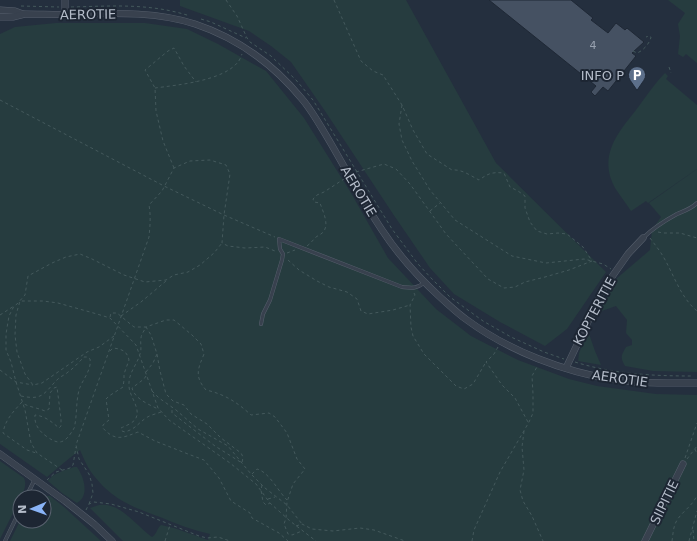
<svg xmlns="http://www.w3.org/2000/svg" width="697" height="541" viewBox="0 0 697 541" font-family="'DejaVu Sans',sans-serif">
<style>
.green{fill:#263c3f}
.building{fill:#455162;stroke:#1f2835}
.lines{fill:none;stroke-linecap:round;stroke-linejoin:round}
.service-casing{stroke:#565f6c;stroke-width:4}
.minor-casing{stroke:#565f6c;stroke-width:7}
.path{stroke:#44595c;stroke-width:1;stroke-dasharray:3 3;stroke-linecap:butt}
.service{stroke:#38414e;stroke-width:3}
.minor{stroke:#38414e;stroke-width:6}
.labels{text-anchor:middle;stroke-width:4;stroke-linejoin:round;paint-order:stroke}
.number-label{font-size:11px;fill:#98a1af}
.street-label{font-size:13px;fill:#b4bcc9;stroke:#1d2633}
.poi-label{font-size:13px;fill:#b4bcc9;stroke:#1d2633;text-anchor:end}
</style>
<rect width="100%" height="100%" fill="#242f3e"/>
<g class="green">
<path d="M180 0H406L496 163 606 272 567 329 545 346 500 322 454 294 430 268 393 214 325 111 291 62 271 46 249 31 180 6Z"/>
<path d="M668 0H697V63L686 54 683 57 678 54 680 36 678 24 685 13Z"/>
<path d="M56 23H145L187 29 218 44 266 71 304 118 351 193 388 258 436 309 471 336 518 360 569 379 597 386 656 394 697 395V541H123L90 508C93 507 96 506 99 505 121 502 136 526 152 537 157 534 157 528 161 525L174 528 208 540 210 534C193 530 176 524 160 517 130 506 111 499 91 472 87 466 83 457 80 450L66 461 47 477 0 444V34L15 27Z"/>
<path d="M665 73 668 76 666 79 697 105V169L648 203 646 201 631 211C626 203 620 196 615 188 598 156 617 134 636 110 645 98 655 83 665 73Z"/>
<path d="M697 169V372L653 371 625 366C620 357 621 356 626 347L632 345V340L626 333 627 320 616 306 599 312 616 279 650 250 652 230 661 217 649 203Z"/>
<path d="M588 331 595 351 601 365 578 361 579 353Z"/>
<path d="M0 461 24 478C27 484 24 491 21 497H20V499L0 539Z"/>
<path d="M74 467H77C84 477 90 496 77 503L62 493 48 481C54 472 64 471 74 467Z"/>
<path d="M44 496H50L64 507 101 541H10L20 521H44V497H40Z"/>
</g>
<path class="building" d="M489 0H571L593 18 591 20 608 33 616 23 625 30 627 28 644 42 632 53 636 56 608 91 603 87 595 96 591 92 596 86Z"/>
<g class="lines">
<g class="service-casing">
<g id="service">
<path d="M643 238C652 229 666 220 677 214 684 211 691 209 697 203"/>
<path d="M261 324 263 314 270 300 282 260 283 254 280 249 279 239 402 287C412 288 416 289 424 283"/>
<path d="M26 497 35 479"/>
<path d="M5 541 20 510"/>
</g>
</g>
<g class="minor-casing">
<g id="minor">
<path d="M65 0V15"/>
<path d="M0 10 15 11 23 14"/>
<path d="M0 17C4 17 9 17 13 17 17 16 21 15 25 14 44 14 62 15 81 14 119 13 158 12 195 24 237 38 274 65 302 99 313 112 321 127 330 142 347 171 363 202 382 230 399 256 418 277 441 298 449 305 457 313 467 320 509 351 564 372 616 380 643 384 670 383 697 383"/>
<path d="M566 368 604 288 628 254 643 238"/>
<path d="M0 454 65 501 94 524 112 541"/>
<path d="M645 541 683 464"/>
</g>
</g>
<g class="path">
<path d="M226 0 237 16 247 38 250 42 271 56 296 80 313 100 392 229 418 264 433 280 450 297 483 321 511 337 544 352 564 359"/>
<path d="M334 0 361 61 373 71 383 75 402 105 413 130 427 154 452 170C462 169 471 176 479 180 489 173 492 172 504 173L510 187 518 191 525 196V208L530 222 537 231 547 234 558 233 567 234 583 247 592 261 569 270 545 277 525 282 515 287 504 288 488 279 446 234 410 184 396 169 384 164 356 172"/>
<path d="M21 6 59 7"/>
<path d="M71 7C112 6 150 3 190 16"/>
<path d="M201 19 211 22 246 38"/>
<path d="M633 51 637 53C643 51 650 43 651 37L649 36 646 37"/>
<path d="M669 67 671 73"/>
<path d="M155 88C177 85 223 81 238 62 240 60 241 56 242 54"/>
<path d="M0 100 164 186 224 215 275 237"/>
<path d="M402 105 399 124 402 140 412 161 430 190 455 220 512 256 546 263 584 259 603 264 611 269"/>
<path d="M174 168 163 141 156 111 155 88 145 70 168 51 174 48 184 66 196 82"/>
<path d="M430 211 440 203"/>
<path d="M658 232 663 233H680L697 238"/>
<path d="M650 238C653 242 656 246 659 250 673 270 678 295 697 311"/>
<path d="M307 246C311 243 313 240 316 237 319 235 322 234 324 231 329 223 323 212 320 203L314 202 313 199 317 195 324 192 344 179"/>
<path d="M287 253 295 250"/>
<path d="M288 260 299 270 317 281 329 287 347 292 357 299 361 311 368 314 393 310 410 305"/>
<path d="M414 293 415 295 410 305 411 327 413 336 424 354 456 386 464 389 473 384 486 362"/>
<path d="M0 315 14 306"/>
<path d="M121 316 141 302 166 281"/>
<path d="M110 317 111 313H117L134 327H146L166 320H174L192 335 201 344 204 354C198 369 194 376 206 390 224 394 237 402 251 415L269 413 275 417 287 433 297 459 305 469 293 484 287 502 286 518 284 524 288 534 292 535 302 531"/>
<path d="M114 336 99 347 87 352 42 383 33 385 25 374 17 352 15 335 16 315 20 301H43L58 303 97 314 110 318 136 345 158 408 169 420 230 463 256 484 270 503 290 521 316 541"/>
<path d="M498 347 494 354 486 362 502 385 515 398 528 422"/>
<path d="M110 351 113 348C122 349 127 351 129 360L124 374V380L123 387 109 396 106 399 109 420 104 424 102 427C115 442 122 438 138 432L155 441 188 454 204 460 219 478 231 501 250 513 252 518 279 533 288 541"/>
<path d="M575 362C613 374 653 376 692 376"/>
<path d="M0 370 16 382 33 385"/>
<path d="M146 372 153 363 157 354"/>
<path d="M146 376 144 379 132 388C135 399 148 404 158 409"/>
<path d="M152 391 159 398 176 410 198 429 228 446 251 474 265 488 287 505 302 524"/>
<path d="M21 396C26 397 32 398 37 397 46 395 51 385 58 379 61 376 65 375 68 372 74 368 79 362 84 357H88L90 359C92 370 82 380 79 390 76 402 77 413 75 424 75 428 73 430 71 433 63 445 57 444 46 436 39 431 34 424 35 415 45 416 52 422 59 428L61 426V419L57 387 54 388 50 393 49 409 45 411C38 408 30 407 24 404"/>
<path d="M22 402C13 412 5 420 3 433L27 450 36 453"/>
<path d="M161 412C156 414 150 415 146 418 137 424 137 428 125 432L122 431 121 428C125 426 134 423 136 418 141 408 129 396 129 386 128 373 137 365 140 354 142 349 140 344 141 338 141 335 144 331 146 327L151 335 157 354 160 371 166 394 173 401 184 405 191 414 207 424 221 438 241 453 243 457 242 463 215 446 172 413V407"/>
<path d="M524 431 522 447 524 470 520 490 523 501 532 516 543 541"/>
<path d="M695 449 697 454"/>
<path d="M685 458 697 423"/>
<path d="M687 459 697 446"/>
<path d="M62 470 37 453 31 443 25 410 16 382 11 362 6 350V334L9 316 14 306 17 304 25 295 28 276 52 263 66 257 80 254 92 259 124 275 145 282 166 280 174 275 188 272 200 265 214 253 222 243"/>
<path d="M252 474 257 469C269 472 278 491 287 500"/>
<path d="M47 480 56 472 70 468 73 465 76 447"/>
<path d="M262 485 261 490 263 502 266 505 270 503"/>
<path d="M268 499 275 497"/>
<path d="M89 504 93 493 92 484 89 474 79 459 76 445 149 237C150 226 151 216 149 205L162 191 174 168 190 161 210 160 226 165 230 174 224 215 222 243 228 246 245 248 265 247 275 251"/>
<path d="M86 510 89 504 94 502 111 504 139 512 199 536 207 538 218 537 230 541"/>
<path d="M296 526 302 524 312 529 333 531 360 528 374 530 405 541"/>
<path d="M693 530 694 541"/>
<path d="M165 541 170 525"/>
<path d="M472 541 474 530 500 472 529 422 533 413V394L532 376 538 365"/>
<path d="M672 541C673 535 673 528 676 522 681 512 693 506 697 495"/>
<path d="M689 541 697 511"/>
</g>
<use href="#service" class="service"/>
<use href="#minor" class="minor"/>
</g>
<defs>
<g id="parking-pin" transform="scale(0.9)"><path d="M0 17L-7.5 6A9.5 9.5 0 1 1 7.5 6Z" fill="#5c6f8a" stroke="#1d2633"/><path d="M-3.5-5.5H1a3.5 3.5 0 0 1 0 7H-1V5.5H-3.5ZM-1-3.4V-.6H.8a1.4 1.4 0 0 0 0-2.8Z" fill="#fff"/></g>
</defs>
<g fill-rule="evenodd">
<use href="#parking-pin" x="637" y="75"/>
</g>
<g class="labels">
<g class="number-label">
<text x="593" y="49">4</text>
</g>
<g class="street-label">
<text transform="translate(88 14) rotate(-1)" y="5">AEROTIE</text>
<text transform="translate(359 191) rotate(59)" y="5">AEROTIE</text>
<text transform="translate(594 311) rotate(-62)" y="5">KOPTERITIE</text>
<text transform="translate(620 378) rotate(8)" y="5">AEROTIE</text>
<text transform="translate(664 502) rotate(-64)" y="5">SIIPITIE</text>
</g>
<g class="poi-label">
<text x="624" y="80">INFO P</text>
</g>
</g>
<g transform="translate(32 509) rotate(268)"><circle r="19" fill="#1d2633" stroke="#59626f"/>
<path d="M0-3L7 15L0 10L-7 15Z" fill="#8ab4f8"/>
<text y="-6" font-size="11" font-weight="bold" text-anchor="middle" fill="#b4bcc9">N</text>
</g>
</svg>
